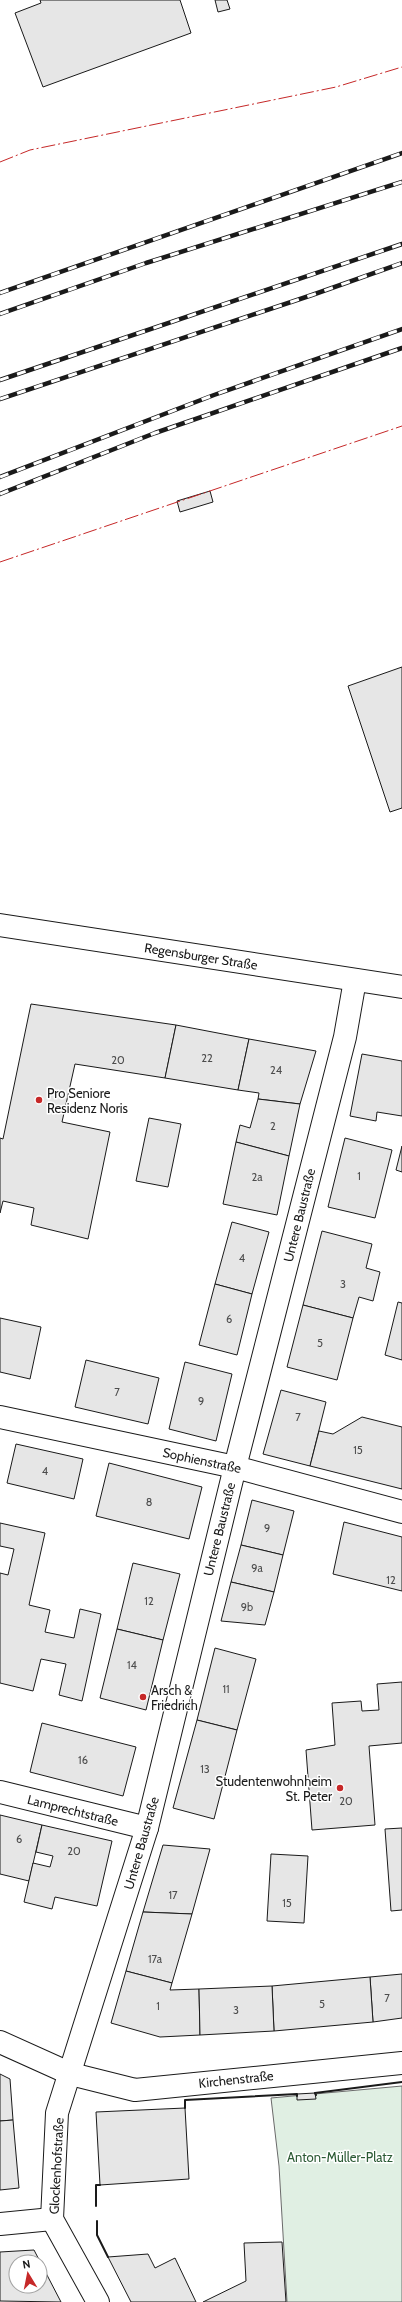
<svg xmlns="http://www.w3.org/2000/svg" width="402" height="2302" viewBox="0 0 402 2302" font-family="Cabin,sans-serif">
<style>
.green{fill:#e0efe3;stroke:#6a6a6a}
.building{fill:#e6e6e6;stroke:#1a1a1a;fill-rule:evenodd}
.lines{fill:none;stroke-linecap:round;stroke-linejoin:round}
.street-casing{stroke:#1a1a1a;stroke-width:24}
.secondary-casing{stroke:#1a1a1a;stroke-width:24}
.street{stroke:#fff;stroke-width:22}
.secondary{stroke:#fff;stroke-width:22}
.rail-casing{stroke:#1a1a1a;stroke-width:4.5}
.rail{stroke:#fff;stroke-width:3;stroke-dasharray:9;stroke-linecap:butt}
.wall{stroke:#1a1a1a;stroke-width:2}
.power{stroke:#c62828;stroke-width:1;stroke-dasharray:14 3 2 3;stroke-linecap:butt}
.poi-dot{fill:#c62828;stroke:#fff;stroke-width:1.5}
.labels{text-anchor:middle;stroke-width:3;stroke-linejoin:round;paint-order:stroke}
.number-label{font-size:11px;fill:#4d4d4d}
.street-label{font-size:13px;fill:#1a1a1a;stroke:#fff}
.poi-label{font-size:13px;fill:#1a1a1a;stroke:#fff;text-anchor:start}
.park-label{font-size:13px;fill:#2b5a34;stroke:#fff}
</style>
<rect width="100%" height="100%" fill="#fff"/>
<path class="green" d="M402 2086V2302H287L279 2166 271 2098Z"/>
<g class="building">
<path d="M40 0H180L191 33 43 87 15 13 41 3Z"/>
<path d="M215 0H227L230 9 218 12Z"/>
<path d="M210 491 213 502 180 512 177 501Z"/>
<path d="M402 667V808L390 812 348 686Z"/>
<path d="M31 1004 176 1025 165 1078 75 1064 62 1122 110 1132 88 1239 31 1225 34 1208 3 1201 0 1213V1138L3 1139Z"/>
<path d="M176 1025 249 1039 238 1090 165 1078Z"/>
<path d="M249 1039 316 1051 300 1104 258 1099 259 1093 238 1090Z"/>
<path d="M362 1054 402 1061V1116L377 1112 376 1121 350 1116Z"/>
<path d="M258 1099 300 1104 289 1156 236 1142 240 1125 250 1128Z"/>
<path d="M149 1118 181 1124 168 1187 136 1181Z"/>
<path d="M345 1138 392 1150 375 1218 328 1207Z"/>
<path d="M236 1142 289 1156 277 1215 223 1204Z"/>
<path d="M402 1146V1172L396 1170Z"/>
<path d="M232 1222 269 1232 252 1294 215 1284Z"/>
<path d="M322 1231 372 1244 366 1268 380 1272 373 1301 359 1297 353 1318 303 1305Z"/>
<path d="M215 1284 252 1294 237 1355 199 1345Z"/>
<path d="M398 1302 402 1303V1360L385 1355Z"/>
<path d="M303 1305 353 1318 337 1380 287 1367Z"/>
<path d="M0 1318 41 1327 30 1379 0 1372Z"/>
<path d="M86 1360 159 1378 148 1424 75 1407Z"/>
<path d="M185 1362 232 1374 216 1441 169 1429Z"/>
<path d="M281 1390 326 1402 310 1466 263 1454Z"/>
<path d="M362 1417 402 1427V1489L310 1466 319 1431 333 1434Z"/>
<path d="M16 1444 83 1459 74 1499 7 1483Z"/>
<path d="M109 1463 202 1487 189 1539 96 1516Z"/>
<path d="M252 1500 294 1511 283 1555 241 1545Z"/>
<path d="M344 1522 402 1537V1591L333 1574Z"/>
<path d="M0 1523 45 1533 29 1605 50 1610 45 1632 74 1638 80 1609 101 1614 82 1701 59 1695 66 1664 41 1659 33 1691 0 1683V1573L8 1575 14 1549 0 1546Z"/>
<path d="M241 1545 283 1555 274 1592 231 1582Z"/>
<path d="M133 1563 180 1574 163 1640 117 1629Z"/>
<path d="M231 1582 274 1592 265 1625 221 1621Z"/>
<path d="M117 1629 163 1640 146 1710 100 1698Z"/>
<path d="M215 1648 256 1659 237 1730 197 1720Z"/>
<path d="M402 1682V1743L369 1746 375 1825 312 1830 306 1750 335 1745 332 1703 361 1701 362 1711 379 1710 377 1684Z"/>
<path d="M197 1720 237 1730 214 1819 173 1808Z"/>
<path d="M42 1723 136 1747 123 1796 30 1772Z"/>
<path d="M0 1815 42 1825 29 1881 0 1874Z"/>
<path d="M42 1825 112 1841 97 1906 55 1897 52 1909 24 1902 33 1863 50 1867 53 1856 36 1852Z"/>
<path d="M402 1828V1910L391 1911 385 1829Z"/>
<path d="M163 1845 210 1849 192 1914 143 1912Z"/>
<path d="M271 1854 308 1856 304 1923 267 1921Z"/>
<path d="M143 1912 192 1914 172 1983 126 1971Z"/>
<path d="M126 1971 172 1983 170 1990 199 1989 200 2035 160 2037 111 2023Z"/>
<path d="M402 1974V2018L373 2022 370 1977Z"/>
<path d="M370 1977 373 2022 274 2031 272 1986Z"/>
<path d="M272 1986 274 2031 200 2035 199 1989Z"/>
<path d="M0 2074 10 2079 13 2120 0 2121Z"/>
<path d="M315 2093 316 2099 297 2100V2094Z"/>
<path d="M185 2108 189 2179 100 2185 96 2112Z"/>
<path d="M13 2120 19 2188 0 2190V2121Z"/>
<path d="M282 2242 286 2302H203L246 2281 244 2243Z"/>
<path d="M34 2250 61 2302 0 2301V2252ZM16 2262H40V2286H16Z"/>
<path d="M148 2254 155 2268 175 2258 196 2302H131L108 2257Z"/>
</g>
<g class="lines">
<g class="street-casing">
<g id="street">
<path d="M0 1417 235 1467 402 1512"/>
<path d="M0 1792 147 1828"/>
<path d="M0 2042 71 2074 135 2090 402 2063"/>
<path d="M0 2224 52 2219"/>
<path d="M98 2302 52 2219 57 2113 147 1828 235 1467 345 1037 355 980"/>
</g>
</g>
<g class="secondary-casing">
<path id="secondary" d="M0 925 402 987"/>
</g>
<use href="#street" class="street"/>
<use href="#secondary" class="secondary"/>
<g class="rail-casing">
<g id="rail">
<path d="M0 293 402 153"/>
<path d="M0 314 146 263 402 182"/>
<path d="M0 380 402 244"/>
<path d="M0 399 312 295 402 263"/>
<path d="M0 477 214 395 402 329"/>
<path d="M0 494 155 433 402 348"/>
</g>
</g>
<use href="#rail" class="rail"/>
<g class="wall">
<path d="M316 2095 315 2093 402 2082"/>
<path d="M185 2108V2100L297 2094V2096"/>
<path d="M96 2206V2185H100"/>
<path d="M97 2221V2235L108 2257"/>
</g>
<g class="power">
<path d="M0 162 30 150 336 87 402 67"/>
<path d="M0 562 402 426"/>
</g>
</g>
<g class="poi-dot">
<circle cx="39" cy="1100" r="4"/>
<circle cx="143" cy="1697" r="4"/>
<circle cx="340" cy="1788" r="4"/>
</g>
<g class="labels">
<g class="number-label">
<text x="207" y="1062">22</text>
<text x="118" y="1064">20</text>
<text x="276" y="1074">24</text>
<text x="273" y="1130">2</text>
<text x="359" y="1180">1</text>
<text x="257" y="1181">2a</text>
<text x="242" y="1262">4</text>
<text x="343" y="1288">3</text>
<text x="229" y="1323">6</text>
<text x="320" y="1347">5</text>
<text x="117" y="1396">7</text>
<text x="201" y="1405">9</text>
<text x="298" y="1421">7</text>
<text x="358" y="1454">15</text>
<text x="45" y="1475">4</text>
<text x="149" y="1506">8</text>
<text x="267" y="1532">9</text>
<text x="257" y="1572">9a</text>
<text x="391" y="1584">12</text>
<text x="149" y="1605">12</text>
<text x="247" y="1611">9b</text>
<text x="132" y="1669">14</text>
<text x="226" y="1693">11</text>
<text x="83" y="1764">16</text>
<text x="205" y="1773">13</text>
<text x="346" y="1805">20</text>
<text x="19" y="1843">6</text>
<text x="74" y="1855">20</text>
<text x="173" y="1899">17</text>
<text x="287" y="1907">15</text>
<text x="155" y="1963">17a</text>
<text x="387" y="2002">7</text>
<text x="322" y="2008">5</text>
<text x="158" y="2010">1</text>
<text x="236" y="2014">3</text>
</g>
<g class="street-label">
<text transform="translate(201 956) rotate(9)" y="5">Regensburger Straße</text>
<text transform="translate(299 1215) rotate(-76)" y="5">Untere Baustraße</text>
<text transform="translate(202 1460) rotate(12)" y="5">Sophienstraße</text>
<text transform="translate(219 1529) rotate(-76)" y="5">Untere Baustraße</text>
<text transform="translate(73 1810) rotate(14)" y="5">Lamprechtstraße</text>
<text transform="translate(141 1843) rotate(-74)" y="5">Untere Baustraße</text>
<text transform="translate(236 2079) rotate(-6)" y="5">Kirchenstraße</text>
<text transform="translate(56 2166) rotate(-87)" y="5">Glockenhofstraße</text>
</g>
<g class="poi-label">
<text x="47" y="1098">Pro Seniore<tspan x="47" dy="15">Residenz Noris</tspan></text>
<text x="151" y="1695">Arsch &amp;<tspan x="151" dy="15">Friedrich</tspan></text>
<text x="332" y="1786" text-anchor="end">Studentenwohnheim<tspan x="332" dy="15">St. Peter</tspan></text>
</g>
<g class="park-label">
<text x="340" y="2162">Anton-Müller-Platz</text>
</g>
</g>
<g transform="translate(28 2274) rotate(350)"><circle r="19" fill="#ffffff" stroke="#a3a3a3"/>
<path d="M0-3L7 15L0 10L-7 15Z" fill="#c62828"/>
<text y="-6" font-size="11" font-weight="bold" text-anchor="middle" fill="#1a1a1a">N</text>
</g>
</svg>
